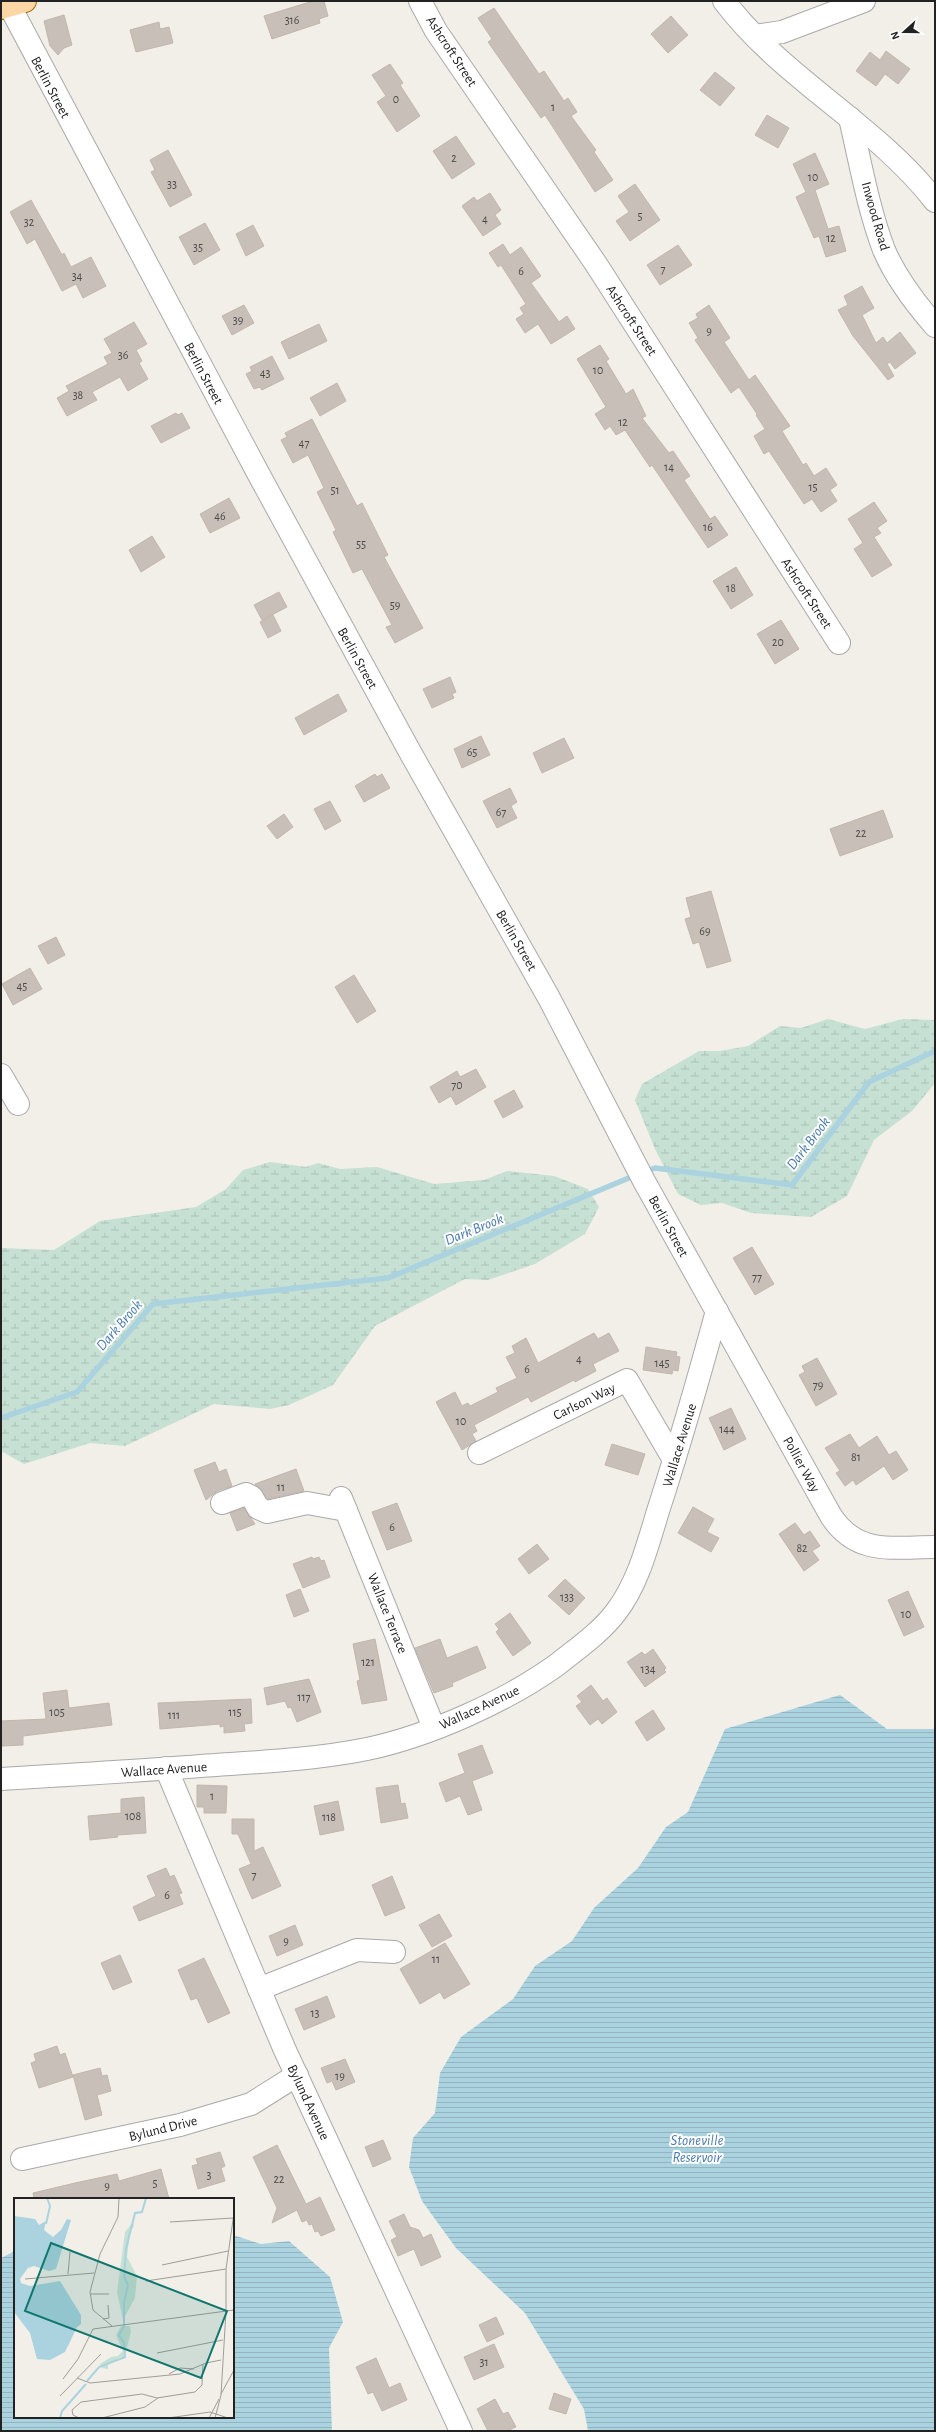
<svg xmlns="http://www.w3.org/2000/svg" width="936" height="2432" viewBox="0 0 936 2432" font-family="'Alegreya Sans',sans-serif">
<style>
.wetland{fill:url(#wetland-marsh)}
.water{fill:url(#water-rules)}
.lines{fill:none;stroke-linecap:round;stroke-linejoin:round}
.stream{stroke:#aad3df;stroke-width:5.5}
.building{fill:#c7bfb8;stroke:#c4b6ab}
.minor-casing{stroke:#a9a9a9;stroke-width:24}
.major-casing{stroke:#a06b00;stroke-width:24}
.minor{stroke:#fff;stroke-width:22}
.major{stroke:#fcd6a4;stroke-width:22}
.labels{text-anchor:middle;stroke-width:4;stroke-linejoin:round;paint-order:stroke}
.number-label{font-size:12px;fill:#4b4948}
.street-label{font-size:14px;fill:#222;stroke:#fff}
.water-label{font-size:15px;font-style:italic;fill:#4a7aab;stroke:#fff}
.inset-river{fill:none;stroke:#aad3df;stroke-width:2}
.inset-road{fill:none;stroke:#9f9d99;stroke-width:1}
.view{fill:#0f766e;fill-opacity:0.15;stroke:#0f766e;stroke-width:2}
.inset-edge{fill:none;stroke:#222;stroke-width:2}
</style>
<defs>
<pattern id="wetland-marsh" width="20" height="14" patternUnits="userSpaceOnUse"><rect width="20" height="14" fill="#c6e0d4"/><path d="M1 5h8M5 5V1M11 12h8M15 12V8" fill="none" stroke="#aac0b6"/></pattern>
<pattern id="water-rules" width="6" height="5" patternUnits="userSpaceOnUse"><rect width="6" height="5" fill="#aad3df"/><path d="M0 2.5h6" fill="none" stroke="#92b5bf"/></pattern>
</defs>
<rect width="100%" height="100%" fill="#f2efe9"/>
<g class="wetland">
<path d="M828 1019 865 1029 903 1019 935 1020V1083L912 1111 874 1140 847 1196 811 1217 751 1213 722 1203 701 1205 678 1194 655 1149 635 1100 642 1084 699 1051H720L748 1046 780 1026 801 1028Z"/>
<path d="M270 1162 306 1167 318 1163 340 1169 377 1167 434 1184 484 1180 507 1171 554 1176 588 1189 599 1207 585 1234 535 1264 488 1280 465 1279 375 1326 333 1385 289 1405 270 1409 214 1404 125 1446 90 1443 24 1464 1 1451V1248L54 1250 100 1221 196 1207 226 1189 243 1170Z"/>
</g>
<g class="water">
<path d="M840 1695 887 1729H935V2431H588L584 2409 525 2313 456 2248 422 2201 409 2167 413 2138 435 2113 440 2073 461 2037 513 1999 535 1966 572 1941 594 1908 638 1868 666 1827 688 1812 725 1729Z"/>
<path d="M233 2235 261 2244 289 2241 330 2277 343 2322 329 2348 332 2431H1V2258L15 2251V2417H233Z"/>
</g>
<g class="lines">
<g class="stream">
<path d="M644 1172 655 1168 792 1185 869 1082 935 1051"/>
<path d="M1 1418 77 1392 153 1304 388 1278 636 1175"/>
</g>
</g>
<g class="building">
<path d="M313 1H324L328 16 319 19 320 23 272 39 264 16Z"/>
<path d="M494 8 539 74 544 71 564 101 568 98 577 112 571 116 596 150 594 152 613 180 595 192 545 115 541 118 488 42 492 39 478 18Z"/>
<path d="M64 15 72 45 64 48 58 55 50 46 44 21Z"/>
<path d="M671 16 688 35 668 53 651 34Z"/>
<path d="M159 22 160 29 169 27 173 43 136 52 130 30Z"/>
<path d="M886 51 910 69 898 84 885 74 876 86 856 71 870 52 880 60Z"/>
<path d="M390 64 403 83 400 85 420 116 397 132 377 102 386 96 372 75Z"/>
<path d="M715 72 735 88 720 106 700 90Z"/>
<path d="M767 115 789 128 778 148 755 135Z"/>
<path d="M456 136 475 164 452 179 433 151Z"/>
<path d="M168 150 192 195 170 207 151 172 155 170 150 160Z"/>
<path d="M815 153 829 184 815 190 828 229 839 226 846 251 826 257 819 236 814 238 796 197 806 192 793 164Z"/>
<path d="M635 184 660 220 630 241 616 221 629 212 618 196Z"/>
<path d="M490 193 501 210 495 215 501 224 483 236 462 206 474 197 477 201Z"/>
<path d="M31 200 62 255 64 253 71 267 91 257 106 286 83 298 76 284 62 291 35 239 27 244 10 212Z"/>
<path d="M205 223 220 250 194 265 179 237Z"/>
<path d="M253 225 264 246 246 256 236 234Z"/>
<path d="M503 244 510 255 521 247 541 276 531 283 559 322 567 316 575 329 551 344 538 324 525 333 516 319 524 314 520 308 526 304 501 265 498 267 489 253Z"/>
<path d="M678 245 692 265 660 285 647 265Z"/>
<path d="M862 286 874 308 862 315 876 343 883 337 887 343 900 332 916 353 895 369 890 362 887 364 894 376 888 380 853 336 838 310 848 305 844 296Z"/>
<path d="M244 305 254 323 232 335 222 316Z"/>
<path d="M709 305 730 338 724 342 749 380 755 375 790 426 782 431 803 465 806 463 814 476 826 468 837 485 830 490 837 501 821 512 812 499 804 504 769 451 764 454 754 436 765 429 756 415 757 414 739 387 731 393 695 340 698 338 689 323 698 318 696 314Z"/>
<path d="M134 322 147 344 136 350 142 361 139 363 148 379 128 391 120 377 92 392 97 400 67 416 57 398 69 391 66 386 108 364 104 357 112 353 104 339Z"/>
<path d="M319 324 327 341 289 359 281 342Z"/>
<path d="M600 345 609 359 606 361 626 394 633 389 646 416 642 418 669 453 673 451 690 476 684 480 710 519 715 516 728 535 708 548 652 465 650 467 625 430 616 435 610 426 605 430 595 414 606 407 577 359Z"/>
<path d="M272 356 284 379 262 390 260 387 254 389 246 374 252 371 250 367Z"/>
<path d="M337 383 346 401 320 416 310 398Z"/>
<path d="M176 413 178 415 182 413 190 428 161 443 151 426Z"/>
<path d="M312 419 357 506 362 503 388 555 384 557 423 628 395 643 386 627 392 625 362 569 353 573 333 532 336 530 317 492 324 488 308 455 293 463 281 440 287 437 285 433Z"/>
<path d="M229 498 240 518 210 533 200 514Z"/>
<path d="M874 502 887 521 877 528 881 533 874 537 892 565 872 577 854 549 863 543 848 519Z"/>
<path d="M152 536 165 557 141 572 129 550Z"/>
<path d="M736 567 753 595 731 609 713 581Z"/>
<path d="M279 592 287 607 262 620 254 605Z"/>
<path d="M273 615 281 631 268 638 260 622Z"/>
<path d="M781 620 799 649 775 664 757 634Z"/>
<path d="M450 677 456 692 452 694 454 698 432 708 423 689Z"/>
<path d="M338 694 347 711 304 735 295 718Z"/>
<path d="M481 736 490 755 462 768 454 749Z"/>
<path d="M564 738 574 758 542 773 533 753Z"/>
<path d="M375 774 377 777 382 774 390 788 364 802 355 786Z"/>
<path d="M510 788 517 802 511 806 517 818 497 828 483 801Z"/>
<path d="M330 801 341 821 325 830 314 809Z"/>
<path d="M883 810 893 837 840 856 830 829Z"/>
<path d="M284 814 293 827 277 839 267 826Z"/>
<path d="M711 891 731 961 707 968 699 942 693 944 685 919 691 917 686 898Z"/>
<path d="M56 937 65 955 48 964 38 946Z"/>
<path d="M30 968 42 989 13 1005 2 984Z"/>
<path d="M354 975 376 1011 357 1023 335 987Z"/>
<path d="M476 1069 486 1087 456 1105 451 1096 439 1103 430 1087 457 1071 460 1077Z"/>
<path d="M514 1090 523 1107 503 1118 494 1101Z"/>
<path d="M752 1247 774 1284 755 1295 733 1258Z"/>
<path d="M594 1333 598 1339 609 1333 619 1351 593 1364 596 1371 575 1382 574 1380 531 1402 528 1397 474 1425 477 1431 472 1434 476 1441 462 1450 436 1402 455 1392 462 1406 468 1403 470 1406 498 1392 496 1388 517 1378 506 1357 515 1353 512 1346 526 1338 538 1363Z"/>
<path d="M646 1347 677 1352 676 1356 680 1357 678 1371 673 1370 672 1374 643 1370Z"/>
<path d="M817 1358 837 1394 816 1406 799 1375 805 1372 802 1366Z"/>
<path d="M731 1408 746 1439 724 1450 709 1418Z"/>
<path d="M850 1434 859 1448 877 1436 889 1455 896 1451 908 1470 893 1480 884 1466 856 1485 853 1480 845 1486 836 1473 840 1471 825 1448Z"/>
<path d="M612 1444 645 1454 638 1475 605 1465Z"/>
<path d="M215 1462 219 1472 226 1469 232 1486 217 1491 206 1500 194 1470Z"/>
<path d="M296 1469 304 1491 268 1499 255 1484Z"/>
<path d="M397 1503 412 1541 387 1550 372 1512Z"/>
<path d="M693 1507 714 1519 707 1532 719 1538 711 1552 678 1533Z"/>
<path d="M244 1508 255 1524 237 1531 230 1513Z"/>
<path d="M795 1523 804 1535 810 1531 820 1546 812 1551 819 1560 804 1571 779 1534Z"/>
<path d="M537 1544 549 1559 529 1574 518 1559Z"/>
<path d="M312 1557 313 1559 319 1557 321 1561 324 1560 330 1577 303 1588 293 1564Z"/>
<path d="M565 1579 585 1598 569 1615 548 1596Z"/>
<path d="M300 1589 309 1611 294 1617 286 1595Z"/>
<path d="M908 1591 924 1627 904 1636 888 1600Z"/>
<path d="M510 1613 531 1643 513 1656 496 1632 499 1629 495 1624Z"/>
<path d="M375 1639 387 1700 362 1704 357 1681 360 1680 353 1644Z"/>
<path d="M440 1639 447 1658 477 1646 486 1668 452 1683 453 1686 434 1693 415 1648Z"/>
<path d="M653 1649 666 1668 664 1670 666 1672 645 1687 627 1662 642 1652 645 1655Z"/>
<path d="M309 1679 321 1712 297 1722 291 1707 288 1708 285 1701 267 1705 264 1688Z"/>
<path d="M591 1685 603 1701 607 1698 617 1712 602 1724 598 1719 590 1725 576 1706 582 1702 577 1696Z"/>
<path d="M67 1690 69 1708 109 1703 112 1725 23 1736V1745L2 1746 1 1721 46 1719 43 1693Z"/>
<path d="M251 1699 252 1723 244 1724 245 1731 224 1733V1726L220 1727V1724L160 1729 158 1703Z"/>
<path d="M653 1710 665 1729 647 1741 635 1722Z"/>
<path d="M482 1745 493 1773 472 1781 482 1810 468 1815 460 1796 446 1802 439 1783 465 1773 458 1754Z"/>
<path d="M197 1785 227 1786 226 1813H204V1807H197Z"/>
<path d="M398 1785 401 1804 405 1803 408 1818 381 1823 376 1788Z"/>
<path d="M144 1797 146 1833 117 1835 118 1837 90 1840 88 1816 121 1813V1799Z"/>
<path d="M338 1801 344 1830 320 1835 314 1806Z"/>
<path d="M232 1819H254V1851L263 1847 281 1886 252 1899 239 1869 251 1864 238 1834H232Z"/>
<path d="M166 1868 170 1877 174 1875 182 1893 179 1894 183 1904 139 1921 133 1907 156 1896 147 1876Z"/>
<path d="M392 1876 405 1908 385 1916 372 1885Z"/>
<path d="M439 1914 452 1936 432 1947 419 1925Z"/>
<path d="M295 1925 303 1945 277 1956 269 1936Z"/>
<path d="M445 1943 470 1984 444 1999 440 1992 420 2004 400 1969Z"/>
<path d="M120 1955 132 1982 113 1990 101 1963Z"/>
<path d="M204 1958 230 2013 208 2023 197 1998 191 2000 178 1970Z"/>
<path d="M327 1996 335 2017 304 2030 295 2009Z"/>
<path d="M57 2046 60 2055 65 2053 73 2077 39 2088 31 2063 36 2061 34 2054Z"/>
<path d="M345 2059 355 2082 336 2090 332 2081 327 2083 321 2068Z"/>
<path d="M100 2068 102 2076 107 2075 111 2091 97 2095 102 2115 85 2120 73 2075Z"/>
<path d="M383 2140 391 2159 373 2167 365 2147Z"/>
<path d="M277 2145 306 2204 320 2197 335 2230 321 2236 318 2231 315 2232 312 2224 309 2225 307 2220 302 2222 297 2210 272 2223 277 2208 253 2157Z"/>
<path d="M220 2152 225 2166 221 2168 225 2181 198 2189 192 2166 198 2164 196 2159Z"/>
<path d="M161 2169 169 2199H34L33 2193 75 2183 117 2174 119 2181Z"/>
<path d="M404 2214 410 2227 419 2230 423 2238 431 2234 441 2257 421 2266 414 2249 398 2256 391 2240 397 2237 389 2221Z"/>
<path d="M496 2317 504 2334 487 2342 479 2325Z"/>
<path d="M494 2344 504 2367 474 2380 464 2357Z"/>
<path d="M376 2358 389 2388 400 2383 407 2400 382 2411 373 2392 368 2394 356 2367Z"/>
<path d="M554 2393 571 2399 566 2414 549 2409Z"/>
<path d="M495 2399 503 2414 508 2412 516 2427 507 2431H488L477 2409Z"/>
</g>
<g class="lines">
<g class="minor-casing">
<g id="minor">
<path d="M7 1 258 473 410 752 549 998 644 1181 831 1516C857 1556 893 1547 935 1547"/>
<path d="M420 1 436 31 596 264 839 643"/>
<path d="M724 1C783 79 875 124 935 201"/>
<path d="M755 36 782 32 864 1"/>
<path d="M850 118C860 161 868 208 884 250 896 278 915 303 935 326"/>
<path d="M1 1075 18 1104"/>
<path d="M479 1453 627 1380 674 1460"/>
<path d="M341 1498 434 1728"/>
<path d="M222 1503 246 1494 252 1497 258 1508 267 1512 307 1503 346 1510"/>
<path d="M166 1768 284 2048 461 2431"/>
<path d="M1 1779C68 1775 135 1771 201 1766 257 1762 312 1760 367 1749 429 1736 507 1701 558 1664 578 1648 601 1632 616 1612 639 1582 648 1543 659 1508 680 1443 699 1377 717 1311"/>
<path d="M259 1989 357 1950 394 1952"/>
<path d="M22 2159 180 2125 251 2104 297 2075"/>
</g>
</g>
<g class="major-casing">
<path id="major" d="M1 8 25 1"/>
</g>
<use href="#minor" class="minor"/>
<use href="#major" class="major"/>
</g>
<g class="labels">
<g class="number-label">
<text x="292" y="24">316</text>
<text x="396" y="103">0</text>
<text x="553" y="111">1</text>
<text x="454" y="162">2</text>
<text x="813" y="181">10</text>
<text x="172" y="188">33</text>
<text x="640" y="220">5</text>
<text x="485" y="223">4</text>
<text x="29" y="226">32</text>
<text x="831" y="242">12</text>
<text x="198" y="251">35</text>
<text x="663" y="273">7</text>
<text x="521" y="275">6</text>
<text x="77" y="280">34</text>
<text x="238" y="324">39</text>
<text x="709" y="335">9</text>
<text x="123" y="359">36</text>
<text x="598" y="374">10</text>
<text x="265" y="377">43</text>
<text x="78" y="399">38</text>
<text x="623" y="426">12</text>
<text x="304" y="447">47</text>
<text x="669" y="471">14</text>
<text x="813" y="491">15</text>
<text x="335" y="494">51</text>
<text x="220" y="520">46</text>
<text x="708" y="531">16</text>
<text x="361" y="548">55</text>
<text x="731" y="592">18</text>
<text x="395" y="609">59</text>
<text x="778" y="646">20</text>
<text x="472" y="756">65</text>
<text x="501" y="816">67</text>
<text x="861" y="837">22</text>
<text x="705" y="935">69</text>
<text x="22" y="990">45</text>
<text x="457" y="1089">70</text>
<text x="757" y="1281">77</text>
<text x="579" y="1363">4</text>
<text x="662" y="1367">145</text>
<text x="527" y="1373">6</text>
<text x="818" y="1389">79</text>
<text x="461" y="1425">10</text>
<text x="727" y="1433">144</text>
<text x="856" y="1461">81</text>
<text x="281" y="1491">11</text>
<text x="392" y="1531">6</text>
<text x="802" y="1552">82</text>
<text x="567" y="1601">133</text>
<text x="906" y="1618">10</text>
<text x="368" y="1666">121</text>
<text x="648" y="1673">134</text>
<text x="304" y="1701">117</text>
<text x="57" y="1716">105</text>
<text x="235" y="1716">115</text>
<text x="174" y="1719">111</text>
<text x="212" y="1800">1</text>
<text x="133" y="1820">108</text>
<text x="329" y="1821">118</text>
<text x="254" y="1879">7</text>
<text x="167" y="1899">6</text>
<text x="286" y="1945">9</text>
<text x="436" y="1963">11</text>
<text x="315" y="2017">13</text>
<text x="340" y="2080">19</text>
<text x="209" y="2179">3</text>
<text x="279" y="2183">22</text>
<text x="155" y="2187">5</text>
<text x="107" y="2190">9</text>
<text x="484" y="2366">31</text>
</g>
<g class="street-label">
<text transform="translate(452 51) rotate(57)" y="5">Ashcroft Street</text>
<text transform="translate(51 87) rotate(62)" y="5">Berlin Street</text>
<text transform="translate(876 216) rotate(74)" y="5">Inwood Road</text>
<text transform="translate(632 320) rotate(57)" y="5">Ashcroft Street</text>
<text transform="translate(204 373) rotate(62)" y="5">Berlin Street</text>
<text transform="translate(807 593) rotate(57)" y="5">Ashcroft Street</text>
<text transform="translate(358 658) rotate(61)" y="5">Berlin Street</text>
<text transform="translate(517 940) rotate(60)" y="5">Berlin Street</text>
<text transform="translate(669 1226) rotate(61)" y="5">Berlin Street</text>
<text transform="translate(584 1401) rotate(-26)" y="5">Carlson Way</text>
<text transform="translate(679 1445) rotate(-73)" y="5">Wallace Avenue</text>
<text transform="translate(802 1464) rotate(61)" y="5">Pollier Way</text>
<text transform="translate(388 1613) rotate(68)" y="5">Wallace Terrace</text>
<text transform="translate(479 1707) rotate(-25)" y="5">Wallace Avenue</text>
<text transform="translate(164 1769) rotate(-4)" y="5">Wallace Avenue</text>
<text transform="translate(309 2102) rotate(65)" y="5">Bylund Avenue</text>
<text transform="translate(163 2128) rotate(-14)" y="5">Bylund Drive</text>
</g>
<g class="water-label">
<text transform="translate(808 1143) rotate(-53)" y="5">Dark Brook</text>
<text transform="translate(474 1229) rotate(-22)" y="5">Dark Brook</text>
<text transform="translate(119 1325) rotate(-49)" y="5">Dark Brook</text>
<text x="697" y="2145">Stoneville<tspan x="697" dy="17">Reservoir</tspan></text>
</g>
</g>
<g transform="translate(14 2198)">
<rect width="220" height="220" fill="#f2efe9"/>
<path d="M119 24 120 28 116 34 113 59 123 78 121 100 109 122 103 94 111 34ZM107 128H116L117 134 110 161 106 159 94 167V171L88 170 86 166 97 159 104 158 109 153 102 137Z" fill="#c6e0d4"/>
<path d="M0 18 21 21 25 27 32 23 30 32 39 39 47 32 53 21 57 22 42 71 35 73 20 68 14 70 6 81 7 85 16 88 46 83 67 117V126L63 129 51 154 36 162 23 161 16 135 0 114Z" fill="#aad3df"/>
<path class="inset-river" d="M32 26 36 8 33 0M73 183 85 169 111 159 110 145 105 137 110 128V105L114 87 110 79 112 51 121 15 128 14 132 0M46 220 48 213 72 186"/>
<path class="inset-road" d="M156 24 219 20M148 67 214 53M54 76 56 54M11 81 80 75M132 83 212 71M76 96H95M89 121 95 120 94 107M98 128 79 112 76 94 86 56 104 19 105 0M143 155 209 142M155 176 166 170 180 171M63 180 76 185 166 176 192 165 207 162M49 181 64 161 79 131 220 112M207 196 220 172M46 198 87 156M65 220 59 217 58 212 67 204 128 196 143 200 181 194 188 187 189 166M88 220 131 209 144 200M154 220 196 214 214 220M195 220 205 201M201 220 207 197 212 113V71L220 15"/>
<path class="view" d="M37 45 213 113 187 180 11 113Z"/>
<rect width="220" height="220" class="inset-edge"/>
</g>
<rect width="936" height="2432" fill="none" stroke="#222222" stroke-width="4"/>
<g transform="translate(904 32) rotate(249)" stroke="#ffffff" stroke-width="3" paint-order="stroke">
<path d="M0-3L7 15L0 10L-7 15Z" fill="#222222"/>
<text y="-6" font-size="11" font-weight="bold" text-anchor="middle" fill="#222222">N</text>
</g>
</svg>
